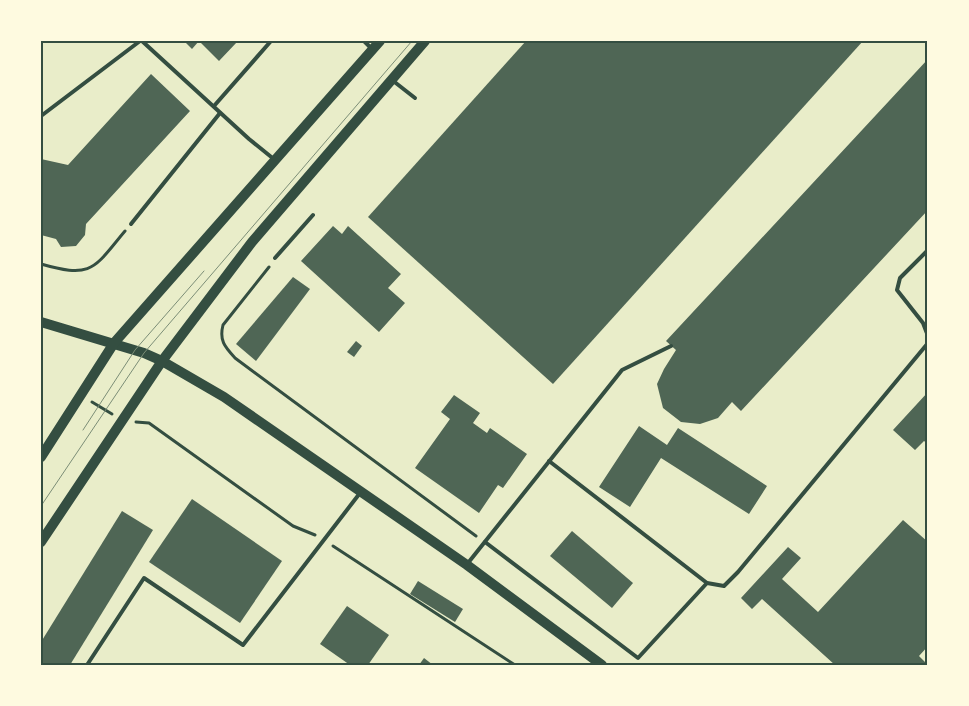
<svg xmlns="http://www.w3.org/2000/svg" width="969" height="706" viewBox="0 0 969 706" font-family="'PT Sans',sans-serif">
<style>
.building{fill:#4f6655}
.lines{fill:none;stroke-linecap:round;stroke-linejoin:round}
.path{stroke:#344e41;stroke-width:3}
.service{stroke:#344e41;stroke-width:4}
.secondary{stroke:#344e41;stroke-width:10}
.tram{stroke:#7c8e77;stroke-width:1}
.neatline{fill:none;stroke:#344e41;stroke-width:2}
</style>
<rect width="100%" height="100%" fill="#e9edc9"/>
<g class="building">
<path d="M184 41H236L237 42 219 61 199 41 192 49Z"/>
<path d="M526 41H863L553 384 368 217Z"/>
<path d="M928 59V210L741 411 732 402 718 418 700 424 681 422 663 408 657 384 664 369 676 350 666 341Z"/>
<path d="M151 74 190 111 86 224 85 235 76 246 61 247 56 239 41 235V159L68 165Z"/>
<path d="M333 226 342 234 348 226 401 274 388 288 405 303 379 332 301 261Z"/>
<path d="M293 277 310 289 256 361 236 344Z"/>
<path d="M356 341 362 346 354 357 347 352Z"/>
<path d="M928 392V444L924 441 915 450 893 430Z"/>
<path d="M454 395 480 413 473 423 487 433 490 428 527 454 503 488 498 485 479 513 415 468 450 419 441 412Z"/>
<path d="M639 426 667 445 678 428 767 486 749 514 661 458 630 507 599 487Z"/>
<path d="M192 499 282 561 240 623 149 562Z"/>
<path d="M122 511 153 530 70 665H41V642Z"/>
<path d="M903 520 928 542V646L919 656 928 665H835L762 599 752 609 741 598 788 547 801 558 782 579 818 612Z"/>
<path d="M572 531 633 583 612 608 550 556Z"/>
<path d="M418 581 463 609 455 622 410 594Z"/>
<path d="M347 606 389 635 368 665H350L320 644Z"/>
<path d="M424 658 433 665H419Z"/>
</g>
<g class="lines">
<g class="path">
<path d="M41 264C93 279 94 268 125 231"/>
<path d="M269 267 223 325C219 341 225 347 235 358L476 536"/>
<path d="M92 402 112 414"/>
<path d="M136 422 149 423 293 526 315 535"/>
<path d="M333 546 515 665"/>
</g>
<g class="service">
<path d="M142 41 249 139 275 160"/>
<path d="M364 41 372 49"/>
<path d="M392 80 415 98"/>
<path d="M214 106 271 41"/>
<path d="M41 116 140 41"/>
<path d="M131 224 220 113"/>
<path d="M928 250 900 278 897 290 923 323 928 336"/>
<path d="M275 258 313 215"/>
<path d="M549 461 707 583 724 586 738 572 928 343"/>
<path d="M485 542 638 658 707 583"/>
<path d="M468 563 622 370 671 346"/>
<path d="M87 665 144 578 243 645 360 493"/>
</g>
<g class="secondary">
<path d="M41 322 144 353 162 361 224 397 467 565 602 665"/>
<path d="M41 457 114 343 380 41"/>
<path d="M41 542 162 361 252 242 425 41"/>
</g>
<g class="tram">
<path d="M83 430 135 350 204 271"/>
<path d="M41 506 144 353 412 41"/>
</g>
</g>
<rect width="969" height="706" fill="none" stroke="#fefae0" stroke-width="85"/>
<rect x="42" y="42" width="884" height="622" class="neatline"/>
</svg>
